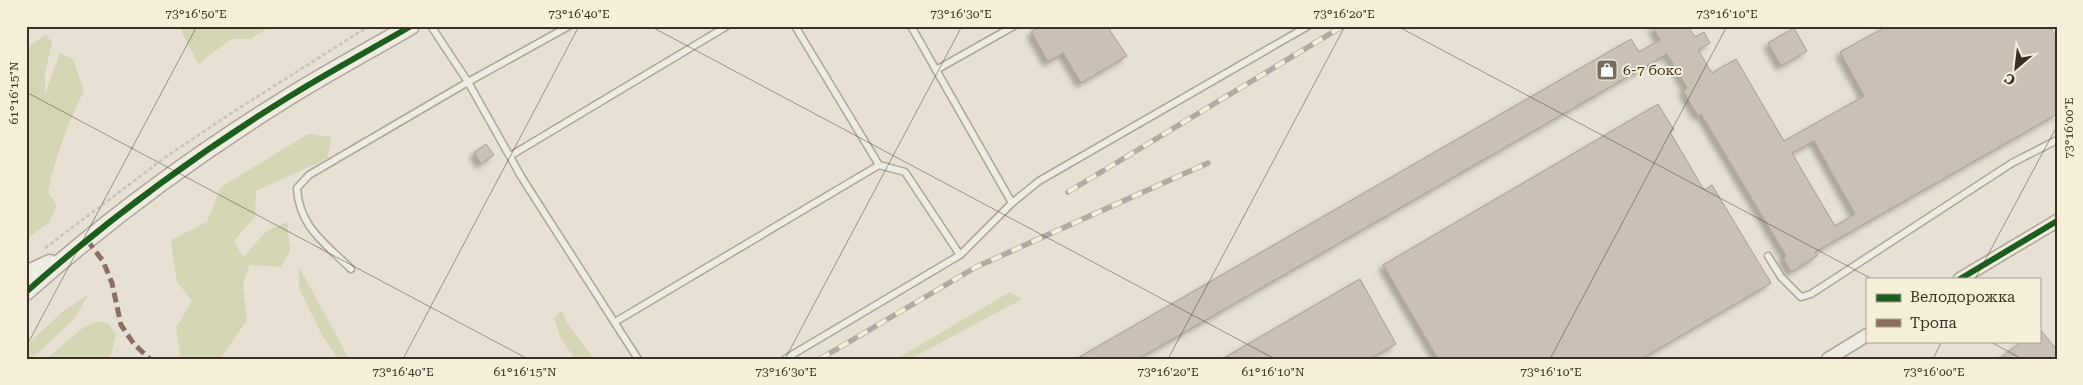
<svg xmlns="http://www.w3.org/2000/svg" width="2083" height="385" viewBox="0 0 2083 385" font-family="'Roboto Serif',serif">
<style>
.green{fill:#d4d5b5}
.building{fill:#cac0b3;stroke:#a79d91;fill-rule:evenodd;filter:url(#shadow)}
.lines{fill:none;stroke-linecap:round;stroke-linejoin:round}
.service-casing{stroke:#aca69a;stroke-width:9}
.minor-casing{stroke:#aca69a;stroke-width:15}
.tertiary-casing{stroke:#aca69a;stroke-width:19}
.path{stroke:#c7c2ba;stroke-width:2.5;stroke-dasharray:4 2.5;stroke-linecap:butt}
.service{stroke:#eeebe3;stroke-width:6}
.minor{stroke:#eeebe3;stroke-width:12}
.tertiary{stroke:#eeebe3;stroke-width:16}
.rail-casing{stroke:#aeaba2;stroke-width:5.5}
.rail{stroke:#f5efda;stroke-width:4;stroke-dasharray:11;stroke-linecap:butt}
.quiet{stroke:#8d6e63;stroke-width:5;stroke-dasharray:10 5;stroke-linecap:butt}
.cycleway-casing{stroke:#f5efda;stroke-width:9}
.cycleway{stroke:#1b5e20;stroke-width:6}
.ticks{fill:none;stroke:#3b2f21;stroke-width:1;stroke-opacity:0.45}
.labels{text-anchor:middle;stroke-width:4;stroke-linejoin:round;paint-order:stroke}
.poi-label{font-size:14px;fill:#3b2f21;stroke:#f5efda;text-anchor:start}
.neatline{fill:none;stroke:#3b2f21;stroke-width:2}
.ticks-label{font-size:12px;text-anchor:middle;fill:#3b2f21}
</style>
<defs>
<filter id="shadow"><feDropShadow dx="-4.5" dy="4.5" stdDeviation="2.5" flood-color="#0004"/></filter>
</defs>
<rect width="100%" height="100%" fill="#e6e1d2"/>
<g class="green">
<path d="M179 26H271L250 39H231L198 64Z"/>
<path d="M46 34 52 43 45 73V94L60 53 73 59 84 91C67 124 56 156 48 192L57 205 49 223 26 239V218L29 213 26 211V48Z"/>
<path d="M308 134 331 137 328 158 256 191 255 217 234 241 243 257 267 231 287 222 290 251 281 267 249 265 243 285 247 320 220 359H181L176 328 192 301 177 282 171 240 207 222 221 187Z"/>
<path d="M299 267 349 359H338L322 335 299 288Z"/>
<path d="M1010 292 1022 299 910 359H896Z"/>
<path d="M89 294 74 319 37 354 26 359 27 345 63 311Z"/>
<path d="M562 310 567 323 594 359H575L561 339 554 318Z"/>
<path d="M98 321 109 324 116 335 111 355 107 359H46L84 327Z"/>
</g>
<g class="building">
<path d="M1041 26H1107L1127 56 1081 83 1063 53 1048 62 1031 32Z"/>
<path d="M1652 26H1688L1695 37 1704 32 1710 43 1698 50 1712 73 1736 59 1784 141 1864 96 1840 52 1887 26H2050L2057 39V114L1815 252 1817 256 1791 272 1783 258 1786 256 1701 114 1698 116 1683 91 1687 88 1667 54 1138 359H1076L1631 39 1639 52 1660 40ZM1814 141 1855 214 1835 226 1792 153Z"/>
<path d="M1794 28 1807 51 1781 66 1768 43Z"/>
<path d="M1658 104 1674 130 1670 132 1704 190 1712 185 1771 283 1641 359H1438L1383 265Z"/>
<path d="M486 144 494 155 481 164 474 153Z"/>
<path d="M1360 279 1396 344 1370 359H1222Z"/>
<path d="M2039 328 2057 350V359H1999L2022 341H2039Z"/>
</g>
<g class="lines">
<g class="service-casing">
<g id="service">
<path d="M431 26 468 82 522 178 638 359"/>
<path d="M795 26 879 165 905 172 960 255"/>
<path d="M911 26 1012 203"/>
<path d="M936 70 1014 26"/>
<path d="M510 156 727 26"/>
<path d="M1768 256 1781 277 1801 297 1811 294 2012 163 2057 140"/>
<path d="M351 269C325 243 299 227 297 188L309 175 468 82 569 26"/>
<path d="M615 322 879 165"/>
<path d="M785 359 960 255 1012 203 1039 181 1308 26"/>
</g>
</g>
<g class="minor-casing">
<g id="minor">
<path d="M1960 279 2057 221"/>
<path d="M1828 359 1867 335"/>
</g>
</g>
<g class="tertiary-casing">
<g id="tertiary">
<path d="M26 274 50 263"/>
<path d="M26 292C107 220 195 155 287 98 327 73 370 50 411 26"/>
</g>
</g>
<path class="path" d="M45 248 167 156 233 112 369 26"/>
<use href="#service" class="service"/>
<use href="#minor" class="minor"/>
<use href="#tertiary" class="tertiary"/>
<g class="rail-casing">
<g id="rail">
<path d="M1068 192 1343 26"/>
<path d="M820 359 976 267 1208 163"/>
</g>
</g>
<use href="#rail" class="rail"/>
<path class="quiet" d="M87 240 103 261 112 283 121 325 134 344 150 359"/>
<g class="cycleway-casing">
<g id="cycleway">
<path d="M1960 279 2057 221"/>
<path d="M26 292C107 220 195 155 287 98 327 73 370 50 411 26"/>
</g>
</g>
<use href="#cycleway" class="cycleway"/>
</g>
<path class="ticks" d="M650 26 1275 359M1397 26 1872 279M26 92 528 359M1975 279 2057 126M1989 341 2022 359M26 347 197 26M403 359 579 26M785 359 962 26M1168 359 1345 26M1550 359 1727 26M1933 359 1942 341"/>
<defs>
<g id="shop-square" transform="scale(1.125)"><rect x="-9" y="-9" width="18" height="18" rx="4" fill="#776d5f" stroke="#f5efda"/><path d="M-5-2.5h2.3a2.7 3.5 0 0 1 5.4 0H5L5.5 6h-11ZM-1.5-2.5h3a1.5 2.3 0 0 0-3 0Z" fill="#fff"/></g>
</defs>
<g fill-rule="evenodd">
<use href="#shop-square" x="1607" y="70"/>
</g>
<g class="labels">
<g class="poi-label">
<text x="1623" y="75">6-7 бокс</text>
</g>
</g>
<rect width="2083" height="385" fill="none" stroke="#f5efda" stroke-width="55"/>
<rect x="1866" y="278" width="175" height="65" fill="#f5efda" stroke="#aba290"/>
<rect x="1876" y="294" width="25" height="8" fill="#1b5e20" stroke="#aba290"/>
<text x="1910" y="302" font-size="15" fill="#3b2f21">Велодорожка</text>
<rect x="1876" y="319" width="25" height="8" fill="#8d6e63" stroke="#aba290"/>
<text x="1910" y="328" font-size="15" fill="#3b2f21">Тропа</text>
<g transform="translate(2016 68) rotate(208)" stroke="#f5efda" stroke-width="4" paint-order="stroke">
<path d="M0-4L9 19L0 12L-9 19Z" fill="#3b2f21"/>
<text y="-8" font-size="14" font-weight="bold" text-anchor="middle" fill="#3b2f21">С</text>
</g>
<rect x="28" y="28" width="2028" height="330" class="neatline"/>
<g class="ticks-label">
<text x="196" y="18">73°16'50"E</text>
<text x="579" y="18">73°16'40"E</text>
<text x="961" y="18">73°16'30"E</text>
<text x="1344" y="18">73°16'20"E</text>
<text x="1727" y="18">73°16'10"E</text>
<text transform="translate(14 93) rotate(-90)" y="4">61°16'15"N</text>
<text transform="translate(2069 128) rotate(-90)" y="4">73°16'00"E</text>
<text x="403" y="376">73°16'40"E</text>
<text x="525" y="376">61°16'15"N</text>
<text x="786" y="376">73°16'30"E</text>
<text x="1168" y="376">73°16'20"E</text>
<text x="1273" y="376">61°16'10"N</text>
<text x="1551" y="376">73°16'10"E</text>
<text x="1934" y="376">73°16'00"E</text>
</g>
</svg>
